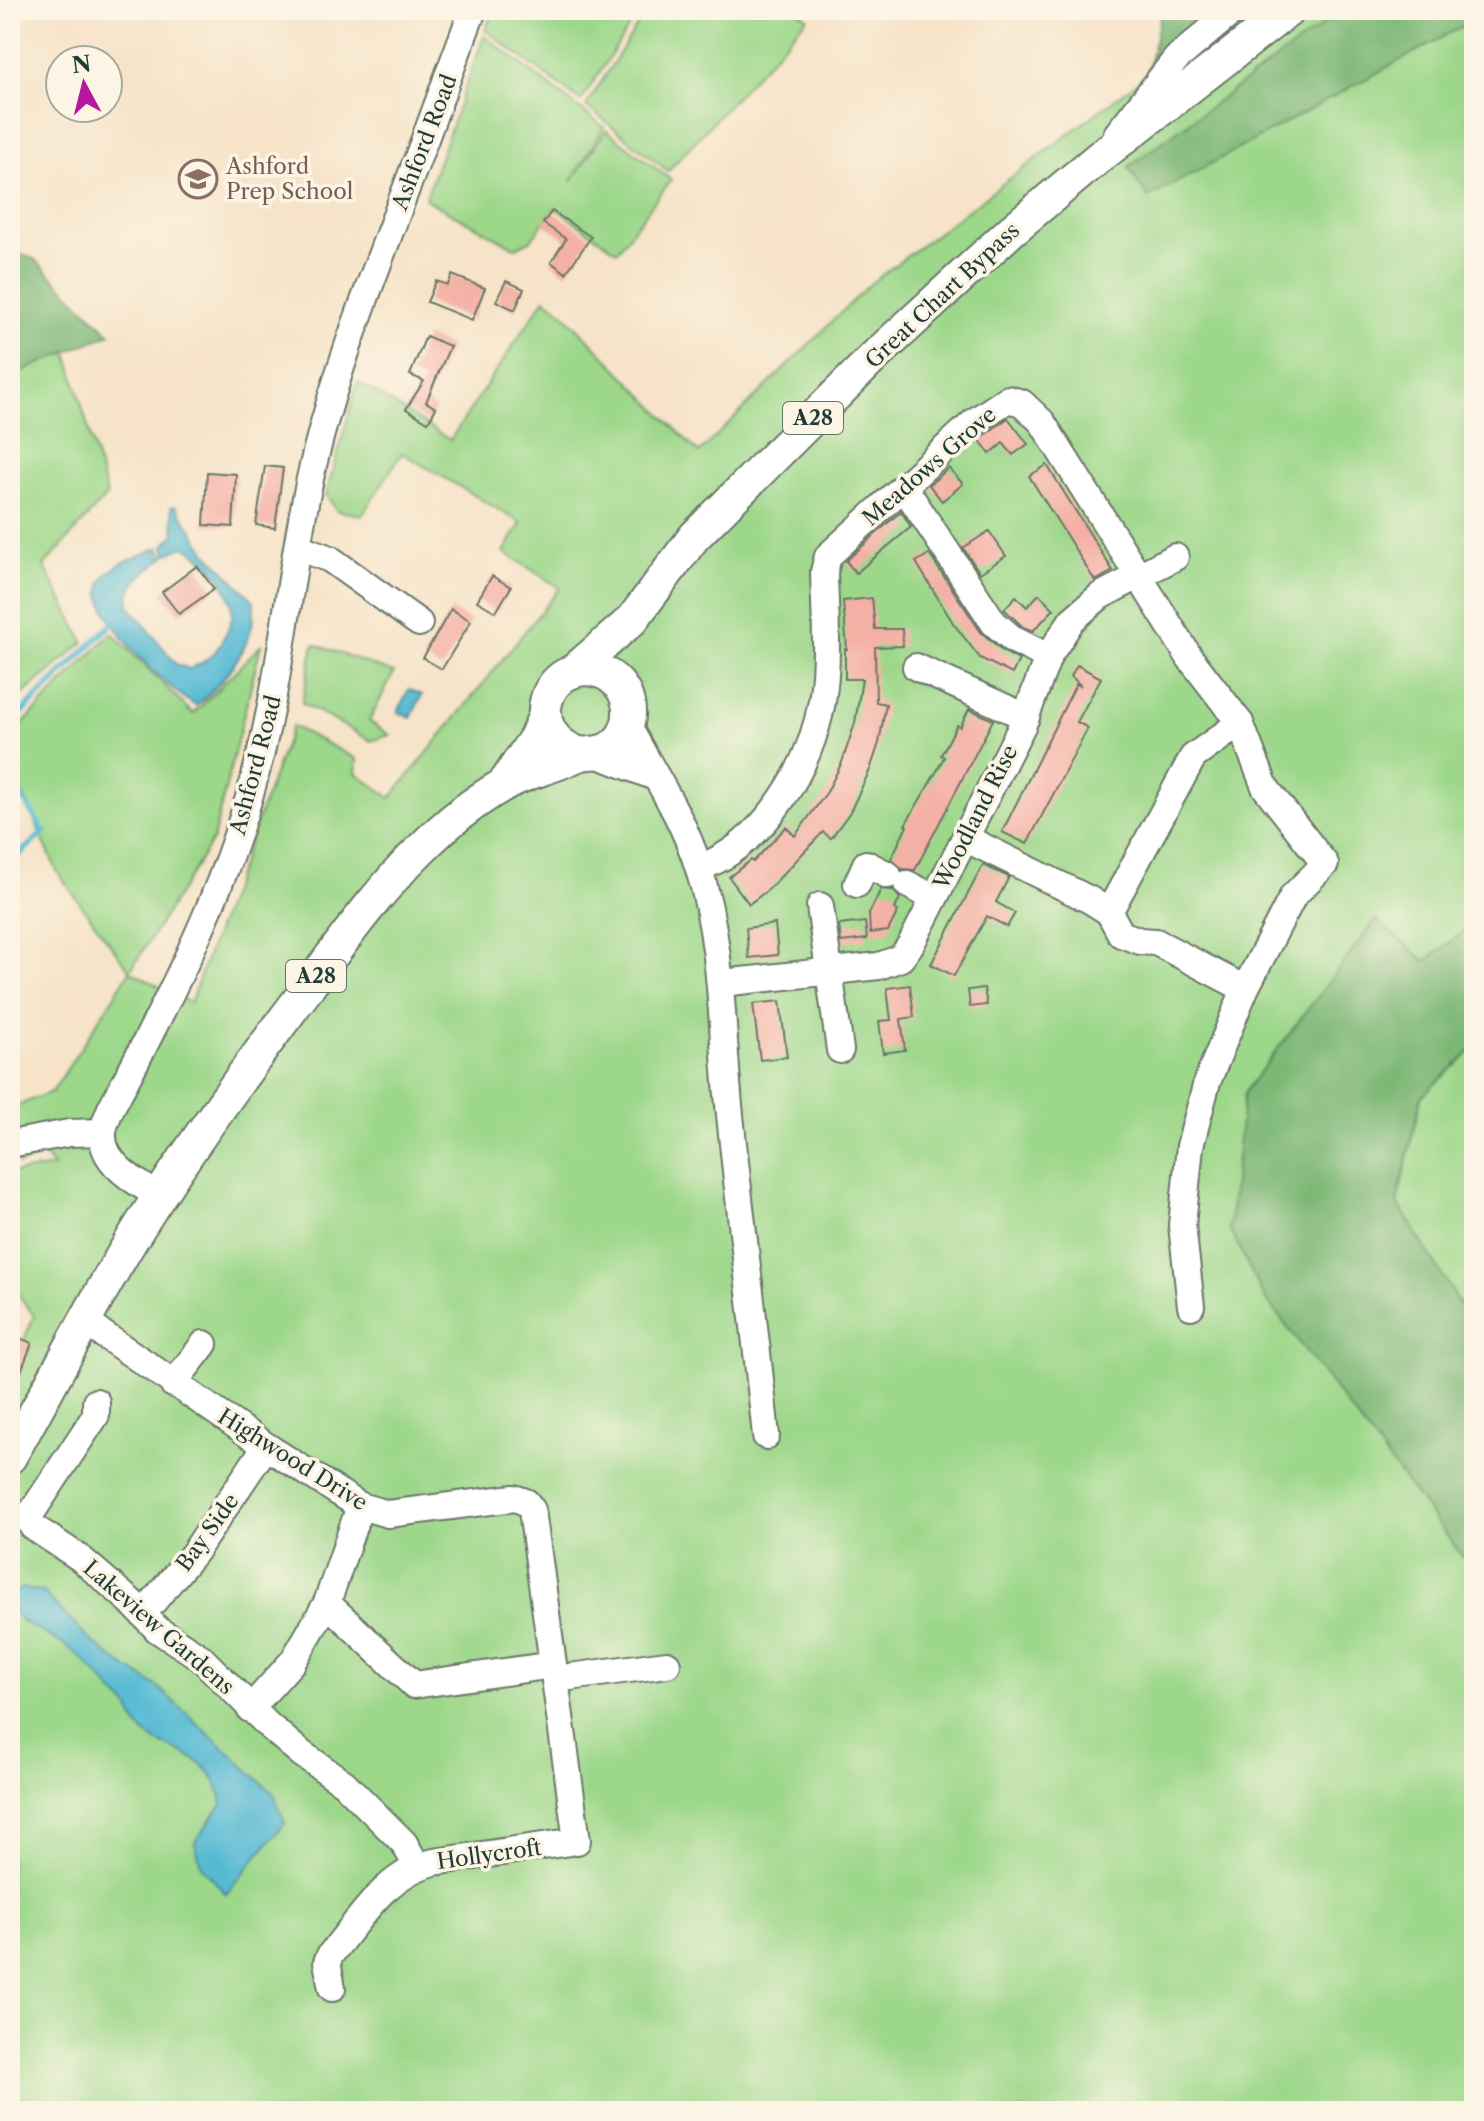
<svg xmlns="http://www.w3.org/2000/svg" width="1484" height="2121" viewBox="0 0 1484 2121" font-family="'Libre Caslon Text',serif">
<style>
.green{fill:#9cd78a;stroke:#5e8a5f;stroke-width:2}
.forest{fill:#7db876;stroke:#4e7a55;stroke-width:2}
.water{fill:#56bad4;stroke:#3a7c84;stroke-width:2}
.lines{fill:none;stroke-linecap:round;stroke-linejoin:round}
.stream{stroke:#56bad4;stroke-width:6}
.building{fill:#f4b0a5}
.minor-casing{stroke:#6a7768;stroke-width:30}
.major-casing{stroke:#6a7768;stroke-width:36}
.minor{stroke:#fff;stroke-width:26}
.major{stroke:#fff;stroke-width:32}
.labels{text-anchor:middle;stroke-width:7;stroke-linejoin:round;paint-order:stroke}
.shield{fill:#fcf5e5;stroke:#617469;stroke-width:2}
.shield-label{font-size:20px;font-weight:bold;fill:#1f3d34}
.street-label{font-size:22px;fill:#1f3d34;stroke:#fcf5e5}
.education-label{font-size:22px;fill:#785e54;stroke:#fcf5e5;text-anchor:start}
</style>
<rect width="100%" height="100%" fill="#fcf5e5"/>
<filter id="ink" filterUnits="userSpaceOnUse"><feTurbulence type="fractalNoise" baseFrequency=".0125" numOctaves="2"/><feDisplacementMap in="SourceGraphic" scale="16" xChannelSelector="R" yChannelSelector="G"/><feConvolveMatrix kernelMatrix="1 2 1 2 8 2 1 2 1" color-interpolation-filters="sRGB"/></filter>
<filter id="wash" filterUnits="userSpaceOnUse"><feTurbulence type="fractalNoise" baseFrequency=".006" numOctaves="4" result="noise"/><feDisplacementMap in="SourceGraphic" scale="32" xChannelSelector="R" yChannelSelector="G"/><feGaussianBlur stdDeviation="1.8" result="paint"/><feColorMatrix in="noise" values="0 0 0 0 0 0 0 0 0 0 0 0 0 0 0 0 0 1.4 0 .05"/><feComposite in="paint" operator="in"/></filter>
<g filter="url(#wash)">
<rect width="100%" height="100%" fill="#f6e3c8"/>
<g class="green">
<path d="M494 10H640L581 101 485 30Z"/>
<path d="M647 10H797L808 18 668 171 586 106Z"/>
<path d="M1215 10H1474V925L1425 962 1376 921 1244 1093 1265 1298 1463 1556 1474 1550V2111H10V1373L34 1316 10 1283V1173L53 1167 45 1156 19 1164 10 1139V1109L53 1091 130 971 58 873 10 767V737L112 633 193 714 261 645 213 839 130 971 190 1003 292 726 357 759 356 773 391 798 560 588 504 552 521 523 402 453 362 515 337 511 326 495 358 382 450 440 545 298 564 314 699 453 870 284 1147 75 1151 56Z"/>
<path d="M484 36 604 127 571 182 606 130 671 180 617 251 555 208 530 241 516 248 425 199Z"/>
<path d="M67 352 107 495 44 566 84 642 10 705V376Z"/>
<path d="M314 644 394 673 369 721 390 735 371 741 302 703Z"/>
<path d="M1474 1048V1327L1397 1202 1421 1097Z"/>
</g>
<g class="forest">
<path d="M1162 10H1213L1147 75Z"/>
<path d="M1343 10H1474V20L1148 198 1128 167Z"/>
<path d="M10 251 34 259 110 334 10 376Z"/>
<path d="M1376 920 1425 961 1474 924V1048L1421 1097 1397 1202 1474 1327V1550L1463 1557 1265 1298 1229 1229 1244 1093Z"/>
</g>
<g class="water">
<path d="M176 506 207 553 254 601C257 642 225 680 196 706 170 691 88 615 102 582 110 564 142 555 159 547L164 557C148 571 126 582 129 605L176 664 189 669C204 663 215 655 222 641 226 633 231 625 232 617 235 588 207 560 185 546L166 555 164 545 175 534 171 507Z"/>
<path d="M409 689 422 695 411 718 398 712Z"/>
<path d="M21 1588 43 1592 89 1639 114 1659 158 1687 274 1794 285 1823 226 1894 201 1866 195 1842 222 1804C214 1737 140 1760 130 1708 109 1691 95 1668 73 1651 59 1640 40 1633 25 1623 16 1617 10 1608 10 1597Z"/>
</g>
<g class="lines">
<g class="stream">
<path d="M10 724 112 624"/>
<path d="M10 778 44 832 10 863"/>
</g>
</g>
<g id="blocks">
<g class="building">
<path d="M552 211 591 237 566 273 551 262 566 239 543 223Z"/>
<path d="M452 275 485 288 472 320 427 302 436 281 448 285Z"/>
<path d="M506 281 524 289 515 310 496 301Z"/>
<path d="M426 336 450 346 426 402 436 408 428 422 406 409 424 381 410 375Z"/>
<path d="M1008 418 1028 444 1013 455 1003 443 990 454 979 439Z"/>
<path d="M1047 465 1113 571 1095 581 1029 476Z"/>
<path d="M265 466 283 468 275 528 256 525Z"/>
<path d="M949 468 963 484 942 501 929 485Z"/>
<path d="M207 472 236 474 233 527 204 525Z"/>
<path d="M901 511 911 527 856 573 846 561Z"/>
<path d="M989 531 1006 556 980 573 963 548Z"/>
<path d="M929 554 981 632 1004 652 1019 660 1012 674 980 658 953 623 916 562Z"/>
<path d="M197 566 214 589 179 614 162 592Z"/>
<path d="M492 576 511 587 496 612 477 601Z"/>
<path d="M1039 594 1054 609 1033 631 1023 627 1004 609 1016 596 1027 607Z"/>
<path d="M872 598 875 629H902L903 646 875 647 876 702 886 704 879 743 870 770 850 812 831 838 823 832 769 889 749 904 729 877 751 860 753 862 786 827 795 836 827 792 842 762 855 723 862 679H845V649H847L843 601Z"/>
<path d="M451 609 471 621 442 669 423 658Z"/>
<path d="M1077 665 1101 678 1077 722 1088 728 1027 844 1002 832 1076 684 1081 686 1071 676Z"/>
<path d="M969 709 993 720 915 870 902 869 891 859 907 826 905 825 938 769 944 757 941 755 957 725 960 727Z"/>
<path d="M983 865 1009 877 996 902 1015 913 1007 927 987 916 954 976 931 964Z"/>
<path d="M881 889 893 890 900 898 895 909 898 911 888 931 870 933 869 914Z"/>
<path d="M865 922 867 939 841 942 839 925Z"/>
<path d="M775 924 778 955 749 958 746 928Z"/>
<path d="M910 985 914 1017 901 1019 905 1050 883 1053 879 1021 891 1020 887 988Z"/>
<path d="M984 988 987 1005 970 1007 968 990Z"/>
<path d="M780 1001 787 1057 760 1060 753 1004Z"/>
<path d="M10 1334 32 1343 11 1397H10Z"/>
</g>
</g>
</g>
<g filter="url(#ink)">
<use href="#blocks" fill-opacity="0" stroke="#6a7768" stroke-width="2"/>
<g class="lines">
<g class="minor-casing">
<g id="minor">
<path d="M1117 134 1176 59 1234 10"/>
<path d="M904 487 994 623 1014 640 1048 657"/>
<path d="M298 547 330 559 419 623"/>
<path d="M916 667 1026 717"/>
<path d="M628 726C652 772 682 815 698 866 723 944 721 1025 729 1105 740 1216 755 1326 766 1436"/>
<path d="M596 754 655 777"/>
<path d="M965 838 1090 900 1109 912 1121 934 1140 941 1156 942 1245 989"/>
<path d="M699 868C764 845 811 767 822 701 829 659 825 614 824 572L828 556 975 421 1008 399 1022 403 1042 422 1190 658 1240 723 1265 787 1325 864 1293 896 1245 989 1207 1082 1190 1146 1182 1225 1191 1306"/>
<path d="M857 884 866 864 888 875"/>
<path d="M907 884 934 898"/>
<path d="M820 906 840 1050"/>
<path d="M1109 912 1193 757 1240 723"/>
<path d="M722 983 879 966 901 958 911 944 1023 724 1048 657 1072 620 1100 596 1175 557"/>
<path d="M10 1144 69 1133 103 1132"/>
<path d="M159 1196C137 1183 100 1163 103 1132 104 1124 108 1115 111 1108 168 1002 224 893 255 776 284 668 290 556 317 449 339 362 372 280 403 197 427 135 449 72 473 10"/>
<path d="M85 1322 266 1446 360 1506 388 1514 514 1498 526 1502 532 1510 577 1841 434 1862C386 1873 360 1919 330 1955L327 1962 332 1988"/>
<path d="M173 1384 204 1344"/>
<path d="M96 1402V1415L32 1512 30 1522 33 1527 80 1558 130 1601 158 1630 200 1657 269 1726 302 1754 344 1783 404 1843 417 1866"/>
<path d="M327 1603 414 1685 553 1665"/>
<path d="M143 1614 194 1553 266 1446"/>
<path d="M555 1679 667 1664"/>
<path d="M250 1709 293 1661 327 1603 360 1506"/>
</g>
</g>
<g class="major-casing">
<g id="major">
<path d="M572 672 632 620 694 537 874 357 1011 231 1097 159 1289 10"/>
<path d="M504 784 535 738 545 715"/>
<path d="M10 1457C60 1370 104 1279 160 1195 205 1126 254 1059 304 993 341 943 377 892 422 848 445 825 475 801 503 785 520 775 541 770 559 763 567 760 574 756 582 754 592 752 602 754 611 747 640 728 633 681 598 671 546 657 518 735 582 754"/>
</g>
</g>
<use href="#minor" class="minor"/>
<use href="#major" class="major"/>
</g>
</g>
<defs>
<g id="school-ring" transform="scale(2)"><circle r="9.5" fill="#fcf5e5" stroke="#8d6e63" stroke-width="1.5"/><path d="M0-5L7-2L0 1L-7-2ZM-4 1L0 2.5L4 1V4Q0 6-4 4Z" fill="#8d6e63"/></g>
</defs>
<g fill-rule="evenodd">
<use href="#school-ring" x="198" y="179"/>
</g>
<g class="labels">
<g class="shield">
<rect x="783" y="402" width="60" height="32" rx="6"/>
<rect x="286" y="960" width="60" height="32" rx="6"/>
</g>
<g class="shield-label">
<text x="813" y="425">A28</text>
<text x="316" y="983">A28</text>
</g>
<g class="street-label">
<text transform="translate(424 142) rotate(-69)" y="8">Ashford Road</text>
<text transform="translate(942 295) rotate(-43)" y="8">Great Chart Bypass</text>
<text transform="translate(929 466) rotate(-41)" y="8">Meadows Grove</text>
<text transform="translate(255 765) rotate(-75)" y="8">Ashford Road</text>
<text transform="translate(975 817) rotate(-63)" y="8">Woodland Rise</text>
<text transform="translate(293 1459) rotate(32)" y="8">Highwood Drive</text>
<text transform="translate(207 1532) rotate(-54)" y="8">Bay Side</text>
<text transform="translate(159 1627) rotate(41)" y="8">Lakeview Gardens</text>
<text transform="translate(489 1854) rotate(-8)" y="8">Hollycroft</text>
</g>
<g class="education-label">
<text x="226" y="174">Ashford<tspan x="226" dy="25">Prep School</tspan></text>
</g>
</g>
<rect width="1484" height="2121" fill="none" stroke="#fcf5e5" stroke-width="40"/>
<g transform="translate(84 84) rotate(353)"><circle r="38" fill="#fcf5e5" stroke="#a4ab9e" stroke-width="2"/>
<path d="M0-6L14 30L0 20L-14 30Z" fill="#b5179e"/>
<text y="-12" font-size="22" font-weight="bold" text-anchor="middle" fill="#1f3d34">N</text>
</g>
</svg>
